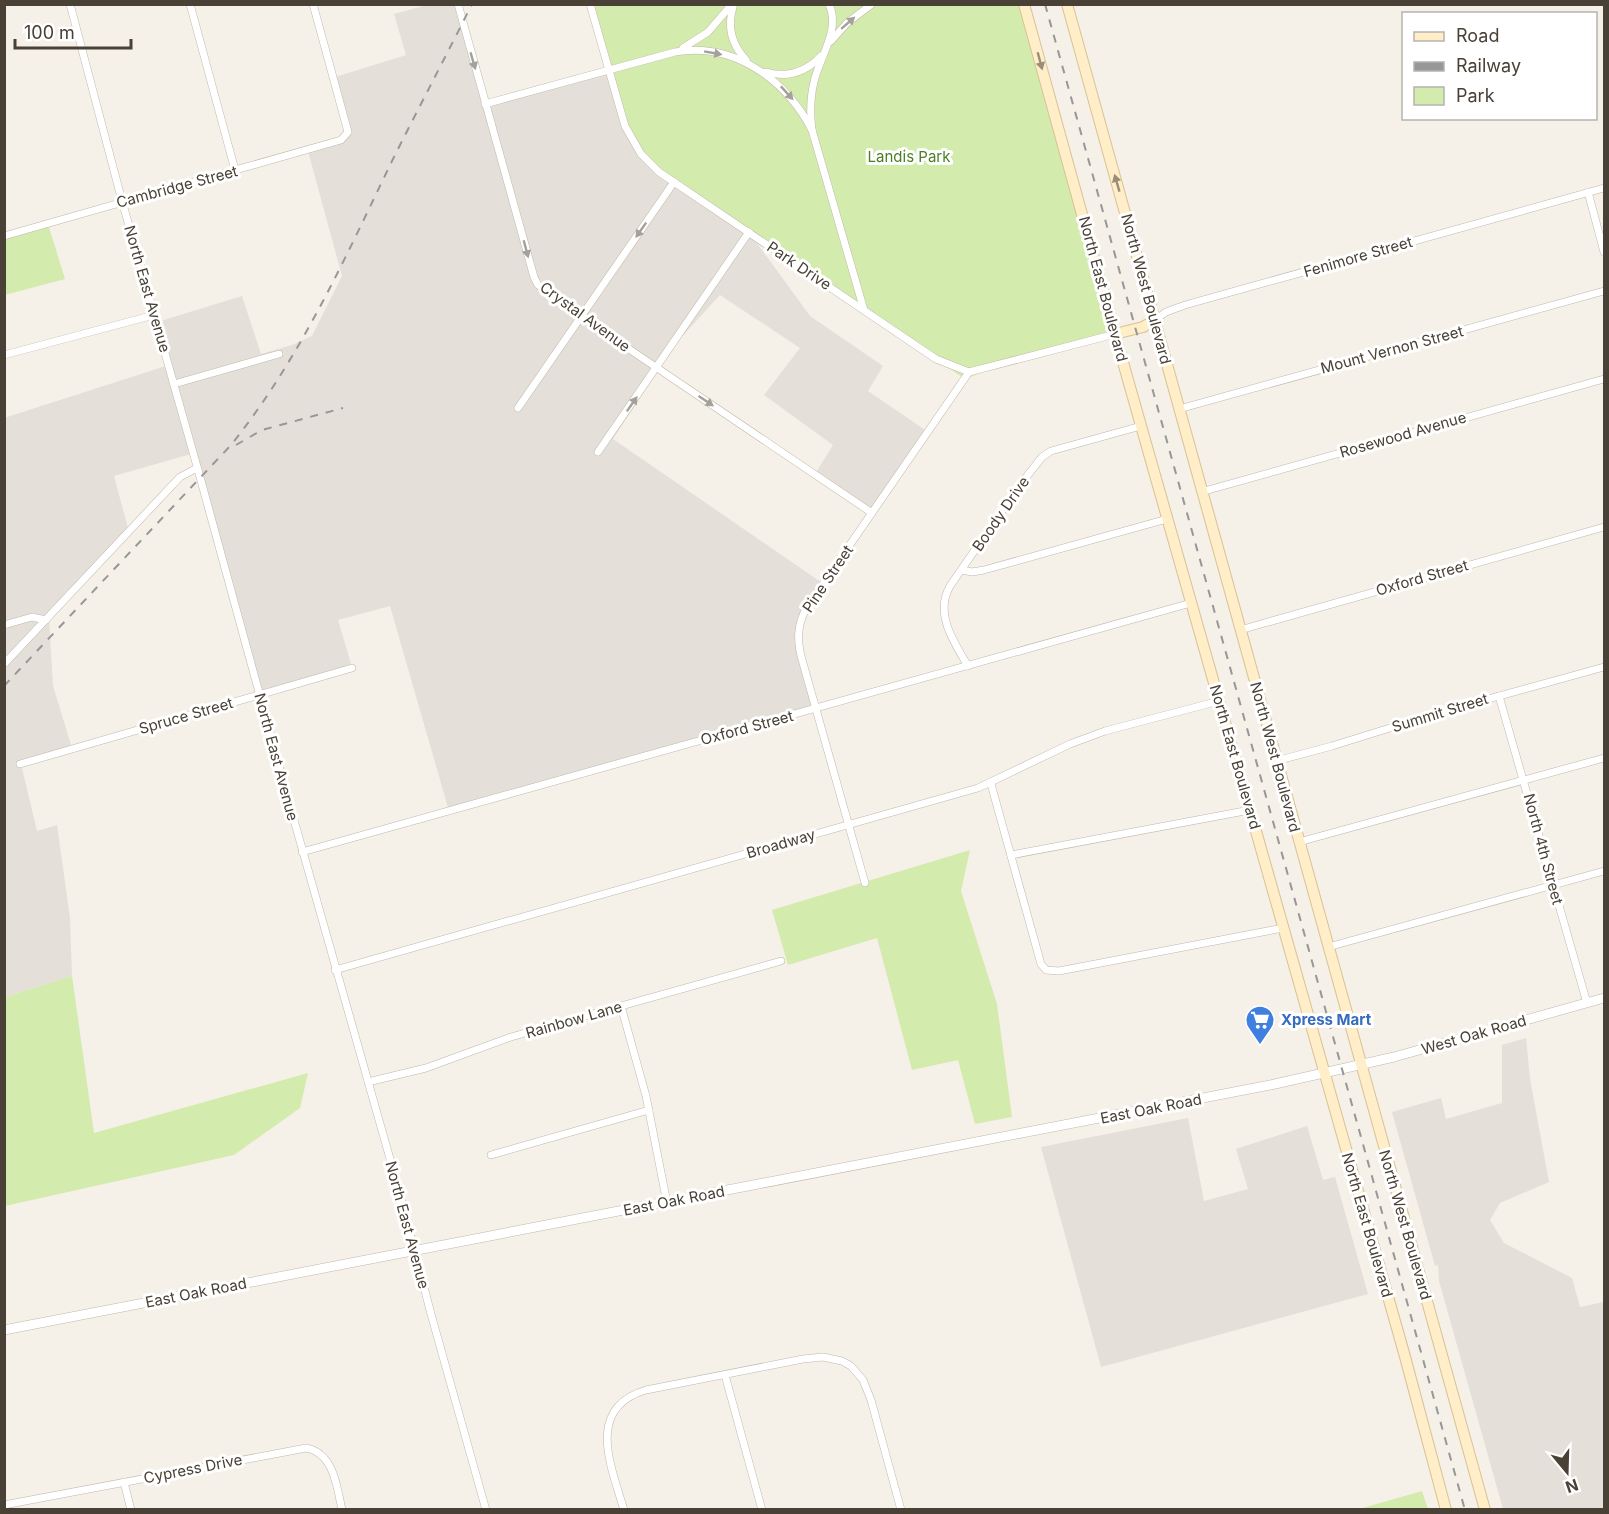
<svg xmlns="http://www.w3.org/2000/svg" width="1609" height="1514" viewBox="0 0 1609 1514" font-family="Inter,sans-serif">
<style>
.industrial{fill:#e4dfd9}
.green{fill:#d4ebae}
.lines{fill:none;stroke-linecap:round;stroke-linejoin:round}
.minor-casing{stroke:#c1b7aa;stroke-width:8}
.tertiary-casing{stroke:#c1b7aa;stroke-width:10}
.secondary-casing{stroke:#d8c295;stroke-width:12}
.minor{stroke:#fff;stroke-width:7}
.tertiary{stroke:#fff;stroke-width:9}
.secondary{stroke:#ffeec8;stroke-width:10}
.rail{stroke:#979797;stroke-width:2;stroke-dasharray:8 8;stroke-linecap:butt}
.oneway{fill:#a4a09a}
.oneway2{fill:#9b8e78}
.labels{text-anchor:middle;stroke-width:6;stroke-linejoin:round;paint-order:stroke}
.park-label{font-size:15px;fill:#4c7f25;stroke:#fff}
.street-label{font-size:15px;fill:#494036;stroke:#fff}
.shop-label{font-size:15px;font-weight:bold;fill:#366cbe;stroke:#fff;text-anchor:start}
</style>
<rect width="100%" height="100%" fill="#f5f0e8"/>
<g class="industrial">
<path d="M458 4 486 104 613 69 749 232 810 316 883 366 868 391 928 432 872 512 815 474 833 445 764 395 800 348 720 295 676 343 613 439 825 585 798 629 817 708 449 811 390 606 338 620 352 667 259 694 191 454 114 476 129 532 49 619 53 686 72 748 21 764 37 831 57 825 70 918 72 976 5 997 4 418 166 366 154 323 242 296 261 354 292 345 312 336 342 276 308 151 347 139 332 78 406 55 394 14 427 5Z"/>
<path d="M1526 1038 1530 1079 1549 1182 1500 1203 1490 1220 1504 1243 1572 1278 1580 1307 1604 1302V1509H1503L1439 1281 1438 1265 1435 1266 1392 1112 1441 1098 1446 1119 1502 1103V1045Z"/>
<path d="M1188 1118 1204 1201 1248 1189 1236 1149 1307 1126 1323 1180 1335 1177 1368 1294 1101 1367 1041 1147Z"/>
</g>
<g class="green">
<path d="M590 5H1024L1115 334 1005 364 965 379 646 161 628 134Z"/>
<path d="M48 224 65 279 5 295V236Z"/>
<path d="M970 850 961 891 997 1004 1012 1117 975 1124 958 1060 912 1070 877 938 788 965 772 910Z"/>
<path d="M72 976 94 1133 308 1073 300 1108 234 1155 5 1206V997Z"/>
<path d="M1422 1491 1428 1509H1359Z"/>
</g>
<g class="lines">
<g class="minor-casing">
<g id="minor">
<path d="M70 4 122 201 200 477 292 813 396 1180 431 1314 486 1510"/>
<path d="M190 4 235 170"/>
<path d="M458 4 534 277 538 285 632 351 872 513"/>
<path d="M590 4 625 126 641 154 659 172 936 359 969 372 1115 334"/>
<path d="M829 4C841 31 819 57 814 82 810 98 810 114 812 130L864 310"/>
<path d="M733 7C727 27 732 45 746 60"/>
<path d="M831 41 847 23 872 4"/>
<path d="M683 48 708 32 732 4"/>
<path d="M766 72C787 78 806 72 821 56"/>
<path d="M485 104 675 52C734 42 785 79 812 130"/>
<path d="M1588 192 1604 252"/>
<path d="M4 236 341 140 348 132 313 4"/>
<path d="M1155 320 1166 312 1185 305 1604 188"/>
<path d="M4 355 154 315"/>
<path d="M174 384 279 354"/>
<path d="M518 408 674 182"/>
<path d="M1179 409 1604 291"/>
<path d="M598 452 749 232"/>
<path d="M1201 492 1604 379"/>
<path d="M962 570 972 572 984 570 1167 519"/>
<path d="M4 625 32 617 46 620"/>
<path d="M1240 630 1604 527"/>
<path d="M4 664 180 477 197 468"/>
<path d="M968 666C954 642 934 614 950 586L1020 485 1042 457 1051 451 1141 426"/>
<path d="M1499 696 1587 1003"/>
<path d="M1276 761 1332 746 1441 712 1604 667"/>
<path d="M20 764 352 668"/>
<path d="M991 784 1041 964 1046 970 1059 971 1283 928"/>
<path d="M1299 842 1604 758"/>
<path d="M302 852 1191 603"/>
<path d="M1011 855 1250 810"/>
<path d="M865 883 803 663C797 643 796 626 807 607L969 372"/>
<path d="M1328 947 1604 871"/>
<path d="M335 970 978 788 1070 744 1105 731 1219 701"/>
<path d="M621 1006 646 1096 667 1203"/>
<path d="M368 1082 426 1068 511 1037 781 961"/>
<path d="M491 1155 649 1110"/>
<path d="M725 1375 762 1510"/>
<path d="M124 1482 131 1510"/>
<path d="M4 1505 306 1448C334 1453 337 1487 342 1510"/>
<path d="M624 1510C611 1466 585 1408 646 1390L803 1359 823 1357 842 1361 851 1366 863 1380 871 1400 901 1510"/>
</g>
</g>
<g class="tertiary-casing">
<path id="tertiary" d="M4 1330 1275 1084 1394 1057 1604 998"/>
</g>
<g class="secondary-casing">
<g id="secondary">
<path d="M1024 4 1115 334 1404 1353 1446 1510"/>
<path d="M1067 4 1485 1510"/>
<path d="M1115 334 1143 327 1155 320"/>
</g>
</g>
<use href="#minor" class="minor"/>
<use href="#tertiary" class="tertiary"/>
<use href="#secondary" class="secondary"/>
<g class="rail">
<path d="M1045 4 1465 1510"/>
<path d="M236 445 262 430 343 408"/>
<path d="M4 686 231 445C300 359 345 258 393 159 419 107 446 56 472 4"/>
</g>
</g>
<defs><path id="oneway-solid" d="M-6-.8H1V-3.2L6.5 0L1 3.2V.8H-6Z" transform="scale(1.5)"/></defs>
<g class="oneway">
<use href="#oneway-solid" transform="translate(848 23) rotate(-41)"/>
<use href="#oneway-solid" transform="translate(713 53) rotate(10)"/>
<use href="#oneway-solid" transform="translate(473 61) rotate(74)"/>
<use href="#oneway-solid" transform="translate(787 93) rotate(47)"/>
<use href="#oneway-solid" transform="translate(641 230) rotate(125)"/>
<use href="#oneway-solid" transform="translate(526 249) rotate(75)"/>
<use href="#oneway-solid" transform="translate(706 401) rotate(34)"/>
<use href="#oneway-solid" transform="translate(632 404) rotate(-55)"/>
</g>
<g class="oneway2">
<use href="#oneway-solid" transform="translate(1040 61) rotate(75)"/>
<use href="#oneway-solid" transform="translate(1117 183) rotate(-106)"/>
</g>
<defs>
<g id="supermarket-pin" transform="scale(1.5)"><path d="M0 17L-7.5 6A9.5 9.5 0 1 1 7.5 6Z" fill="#3f7fe0" stroke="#fff"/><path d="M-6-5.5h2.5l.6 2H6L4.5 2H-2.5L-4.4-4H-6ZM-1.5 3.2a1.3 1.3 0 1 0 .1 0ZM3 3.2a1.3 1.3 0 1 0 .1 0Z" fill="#fff"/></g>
</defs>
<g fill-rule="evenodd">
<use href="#supermarket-pin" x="1260" y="1020"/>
</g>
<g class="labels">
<g class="park-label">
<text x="909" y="162">Landis Park</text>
</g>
<g class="street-label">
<text transform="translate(177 187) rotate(-15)" y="5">Cambridge Street</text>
<text transform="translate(1358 257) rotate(-16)" y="5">Fenimore Street</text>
<text transform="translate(799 266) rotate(34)" y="5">Park Drive</text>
<text transform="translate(147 289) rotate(74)" y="5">North East Avenue</text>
<text transform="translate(1103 289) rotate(75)" y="5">North East Boulevard</text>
<text transform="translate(1146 289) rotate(75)" y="5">North West Boulevard</text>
<text transform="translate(585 317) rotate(36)" y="5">Crystal Avenue</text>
<text transform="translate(1392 350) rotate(-15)" y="5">Mount Vernon Street</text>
<text transform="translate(1403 435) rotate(-16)" y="5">Rosewood Avenue</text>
<text transform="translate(1001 514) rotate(-55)" y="5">Boody Drive</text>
<text transform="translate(1422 578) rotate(-16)" y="5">Oxford Street</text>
<text transform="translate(828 579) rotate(-56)" y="5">Pine Street</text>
<text transform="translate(1440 713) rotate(-17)" y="5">Summit Street</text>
<text transform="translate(186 716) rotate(-16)" y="5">Spruce Street</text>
<text transform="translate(747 728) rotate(-15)" y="5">Oxford Street</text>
<text transform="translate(276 757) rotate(75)" y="5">North East Avenue</text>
<text transform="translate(1235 757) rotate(74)" y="5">North East Boulevard</text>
<text transform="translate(1275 757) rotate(75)" y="5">North West Boulevard</text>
<text transform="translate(781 844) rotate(-16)" y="5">Broadway</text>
<text transform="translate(1543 849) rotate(75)" y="5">North 4th Street</text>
<text transform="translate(574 1020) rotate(-16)" y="5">Rainbow Lane</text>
<text transform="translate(1474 1035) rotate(-16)" y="5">West Oak Road</text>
<text transform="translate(1151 1109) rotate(-11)" y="5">East Oak Road</text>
<text transform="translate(674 1201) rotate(-11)" y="5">East Oak Road</text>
<text transform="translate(407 1225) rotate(75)" y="5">North East Avenue</text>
<text transform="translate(1367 1225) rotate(74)" y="5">North East Boulevard</text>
<text transform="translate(1405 1225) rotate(74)" y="5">North West Boulevard</text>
<text transform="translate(196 1293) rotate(-11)" y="5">East Oak Road</text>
<text transform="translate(193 1469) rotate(-11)" y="5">Cypress Drive</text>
</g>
<g class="shop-label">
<text x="1281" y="1025">Xpress Mart</text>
</g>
</g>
<rect width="1609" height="1514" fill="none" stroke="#494036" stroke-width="12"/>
<rect x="1402" y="12" width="195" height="108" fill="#ffffff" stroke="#b6b3af" stroke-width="1.5"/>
<rect x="1414" y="32" width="30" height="9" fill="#ffeec8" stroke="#b6b3af" stroke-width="1.5"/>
<text x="1456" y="42" font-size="18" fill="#494036">Road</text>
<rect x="1414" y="62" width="30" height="9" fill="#979797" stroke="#b6b3af" stroke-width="1.5"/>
<text x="1456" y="72" font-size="18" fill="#494036">Railway</text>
<rect x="1414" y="87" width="30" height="18" fill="#d4ebae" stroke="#b6b3af" stroke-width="1.5"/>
<text x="1456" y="102" font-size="18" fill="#494036">Park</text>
<g transform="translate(1567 1472) rotate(161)" stroke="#ffffff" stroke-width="4.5" paint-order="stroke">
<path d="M0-4.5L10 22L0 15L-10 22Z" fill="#494036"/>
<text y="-9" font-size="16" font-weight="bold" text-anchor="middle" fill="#494036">N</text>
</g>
<path d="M15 39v9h116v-9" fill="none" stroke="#494036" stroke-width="3"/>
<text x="24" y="39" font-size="18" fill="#494036" stroke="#ffffff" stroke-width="4.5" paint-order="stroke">100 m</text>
</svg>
